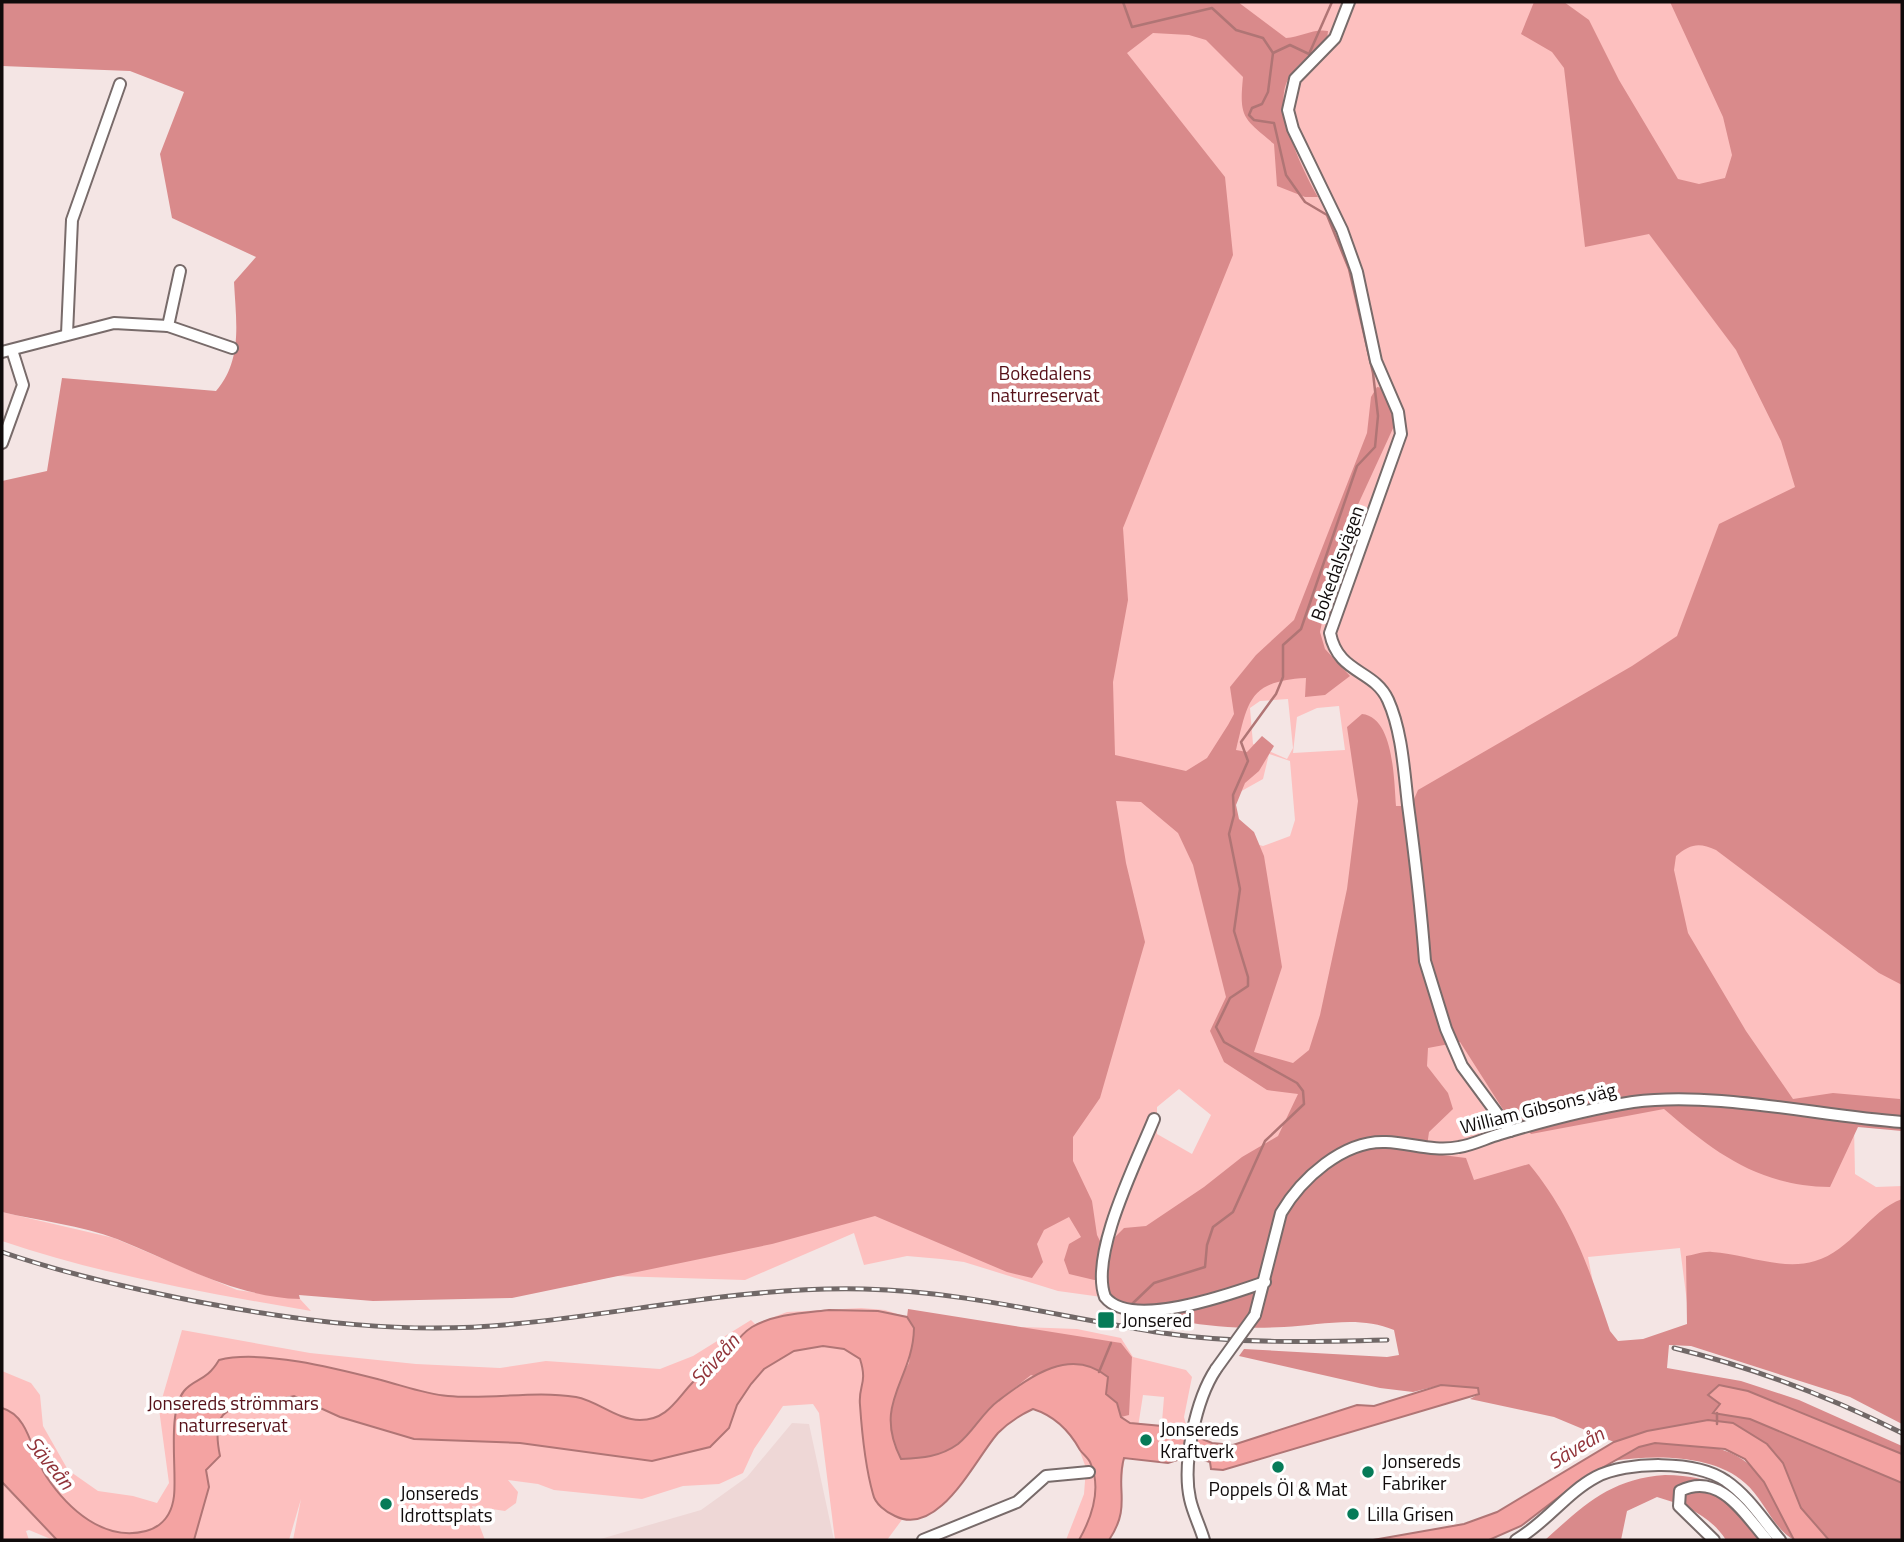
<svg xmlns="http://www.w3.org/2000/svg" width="1904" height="1542" viewBox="0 0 1904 1542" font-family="'Titillium Web',sans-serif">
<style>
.built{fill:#eed7d6}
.green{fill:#fdc0bf;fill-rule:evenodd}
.forest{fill:#d98a8b;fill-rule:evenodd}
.water{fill:#f4a3a2;stroke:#b07575;stroke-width:2}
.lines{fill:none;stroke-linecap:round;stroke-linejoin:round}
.stream{stroke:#b07575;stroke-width:2.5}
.minor-casing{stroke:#786b6a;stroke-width:14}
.minor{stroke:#fff;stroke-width:10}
.rail-casing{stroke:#716867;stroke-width:5}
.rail{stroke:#fff;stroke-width:2.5;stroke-dasharray:8;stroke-linecap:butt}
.minor-bridge-casing{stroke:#786b6a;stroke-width:14;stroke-linecap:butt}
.minor-bridge{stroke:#fff;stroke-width:10}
.poi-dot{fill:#067b58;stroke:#fff;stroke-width:2.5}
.labels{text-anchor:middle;stroke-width:7;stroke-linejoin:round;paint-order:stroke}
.park-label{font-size:19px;fill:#561018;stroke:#fff}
.street-label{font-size:19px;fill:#100b0b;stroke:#fff}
.poi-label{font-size:19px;fill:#100b0b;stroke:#fff;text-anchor:start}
.water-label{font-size:21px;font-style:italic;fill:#913339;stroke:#fff}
</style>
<rect width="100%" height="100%" fill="#f4e5e4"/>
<path class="built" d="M792 1423 809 1424 834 1540H597L701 1510 747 1477Z"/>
<g class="green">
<path d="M736 2H1902V1130L1854 1126 1855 1174 1876 1187 1902 1186V1414L1687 1302 1680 1248 1588 1257 1606 1348 1402 1313 1131 1301 1058 1291 964 1262 941 1259 907 1256 864 1265 854 1233 745 1280 615 1276 570 1286 590 1198ZM1288 699 1293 748 1287 759 1253 744 1250 708 1260 701ZM1339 706 1345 750 1293 753 1297 717 1317 708ZM1269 754 1290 761 1295 820 1290 836 1263 846 1225 835 1238 793 1263 779ZM1179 1089 1211 1115 1192 1154 1157 1134V1107Z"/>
<path d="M2 1212 114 1238 237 1290 300 1299 311 1311C207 1293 102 1275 2 1241Z"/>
<path d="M861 1308 885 1310 910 1318 1027 1337 1022 1327 1077 1329 1121 1338 1133 1357 1186 1370 1192 1377 1184 1417 1189 1436 1162 1422 1164 1397 1143 1395 1138 1427 1126 1444 1119 1505 1105 1540H1066L1084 1494 1086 1468 1073 1433 1053 1409 1021 1403 904 1517 887 1540H835L819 1413 813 1404 783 1406 754 1449 743 1473 719 1484 683 1486 642 1499 554 1490 538 1484 508 1480 518 1492 516 1503 505 1511 472 1506 485 1540H293L301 1499 289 1540H53L29 1530 26 1531 29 1540H2V1371L31 1383 40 1395 43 1426 68 1470 98 1491 133 1496 157 1503 169 1483 159 1409 182 1330 310 1353 416 1364 500 1368 546 1361 660 1369 693 1356 751 1320 755 1324 787 1312Z"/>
</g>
<g class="forest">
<path d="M2 2H1238L1286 38C1301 37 1314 28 1328 31L1327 40C1314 52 1293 66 1286 84 1275 113 1303 171 1318 197H1305L1277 186 1274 144C1243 118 1239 118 1243 77L1206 40 1189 35 1153 33 1127 53 1225 177 1233 255 1123 528 1128 600 1113 682 1115 755 1186 771 1207 758 1228 725 1234 714 1230 687 1256 655 1294 620 1367 433 1371 397 1377 387 1383 388 1395 424 1355 511 1329 588 1320 632 1325 649 1350 676 1325 695 1305 697 1306 678C1248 681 1248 702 1236 750L1247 752 1262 736 1274 746 1259 771 1245 783 1236 805 1239 819 1254 832 1264 856 1282 967 1254 1052 1293 1063 1309 1050 1320 1015 1347 889 1358 801 1347 727 1362 714C1394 717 1394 781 1396 806H1411L1418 790 1632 666 1677 636 1719 524 1795 487 1781 441 1736 350 1649 234 1585 247 1564 68 1552 52 1521 34 1534 2H1564L1589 20 1619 80 1678 179 1699 184 1725 178 1732 155 1723 117 1670 2H1902V985L1879 973 1716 850C1699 842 1690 844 1676 856L1674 870 1688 933 1746 1031 1793 1099 1833 1093 1900 1099 1902 1131 1858 1127 1830 1187C1759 1186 1715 1153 1664 1109L1531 1134 1517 1118 1504 1111 1460 1042 1428 1048 1427 1066 1448 1093 1453 1109 1429 1132 1426 1153 1466 1158 1474 1180 1529 1164C1572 1216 1589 1268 1610 1331L1618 1341 1643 1339 1687 1324 1686 1256C1694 1255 1704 1251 1712 1252 1745 1254 1782 1271 1815 1261 1851 1251 1869 1211 1902 1199V1424L1850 1397 1691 1346 1669 1345 1667 1368 1741 1381 1799 1400 1902 1446V1454L1748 1391 1720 1404 1714 1412 1750 1419 1902 1483V1540H1829L1801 1508 1783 1463 1767 1444 1629 1437 1614 1442 1554 1417 1470 1399 1479 1394 1441 1385 1413 1392 1380 1388 1239 1356 1244 1349 1387 1357 1399 1355 1394 1330C1359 1315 1321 1325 1284 1327 1228 1330 1161 1325 1112 1297L1107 1283 1069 1274 1064 1260 1069 1244 1081 1237 1069 1217 1044 1230 1037 1244 1043 1262 1032 1278 1007 1272 875 1216 772 1244 512 1298 373 1301 299 1295 300 1299C234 1297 177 1263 117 1239 81 1225 39 1221 2 1212V481L47 471 62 378 216 391C243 360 236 321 234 282L256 257 172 218 160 154 184 92 130 71 2 66ZM1116 801 1141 802 1178 833 1193 865 1226 997 1210 1031 1224 1062 1267 1090 1298 1094 1278 1136 1242 1157 1204 1187 1146 1226 1124 1228 1115 1237 1110 1248 1103 1247 1097 1235 1092 1201 1073 1161V1137L1100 1098 1145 942 1126 863Z"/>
<path d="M908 1309 1121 1343 1132 1357 1129 1415 1121 1417 1117 1403 1031 1375 998 1401 958 1444 936 1457 901 1459 893 1443 890 1417 895 1388 909 1363 914 1328 907 1317Z"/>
<path d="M1655 1443C1696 1443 1740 1443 1764 1482 1775 1500 1783 1521 1794 1540 1774 1530 1763 1498 1745 1483 1713 1454 1653 1455 1613 1461L1639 1447Z"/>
<path d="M1665 1475C1723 1476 1737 1494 1767 1540H1726C1710 1515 1684 1505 1657 1497L1627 1511 1621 1540H1545C1584 1505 1610 1479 1665 1475Z"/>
</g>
<g class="water">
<path d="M829 1310 878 1311 907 1317 914 1328C913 1381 872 1402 901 1459 922 1458 940 1457 958 1444 973 1432 983 1412 998 1401 1030 1377 1070 1346 1108 1377L1106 1394 1117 1403 1121 1417 1130 1423 1173 1427 1212 1443 1233 1445 1357 1405 1374 1406 1441 1385 1478 1388 1479 1394 1223 1470 1211 1469 1210 1462 1190 1456 1168 1463 1124 1458C1115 1489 1132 1506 1109 1540H1079C1092 1517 1102 1488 1090 1462 1088 1458 1083 1454 1080 1450 1069 1430 1055 1416 1033 1409 1020 1415 1008 1423 998 1433 975 1459 939 1538 895 1516 886 1512 875 1504 873 1494 865 1466 862 1434 860 1405 858 1385 868 1384 860 1359L844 1349 823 1346 794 1351 764 1369 751 1384 737 1405 729 1428 710 1447 652 1461 520 1443 414 1439 340 1417 294 1396 278 1400 264 1411C222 1400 212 1417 220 1456L206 1470 209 1487 194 1540H57L2 1482V1408C30 1416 31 1453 46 1476 68 1509 104 1542 146 1531 164 1526 172 1513 174 1496 177 1470 167 1412 184 1391 195 1378 206 1382 219 1360 261 1349 338 1369 381 1380 404 1386 425 1394 448 1396 491 1400 534 1390 576 1397 598 1401 617 1420 640 1420 668 1420 677 1398 694 1381 703 1373 715 1368 723 1358 733 1347 739 1335 752 1327 775 1314 803 1313 829 1310Z"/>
<path d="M1719 1385 1748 1391 1902 1454V1483L1750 1419 1713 1413 1720 1404 1708 1395Z"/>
<path d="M1708 1420 1733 1423 1767 1444 1783 1463 1801 1508 1829 1540H1794L1764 1482 1745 1459 1725 1449 1655 1443 1639 1447 1581 1480 1521 1526 1489 1540H1373L1464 1524 1497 1512 1614 1442 1647 1431Z"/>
</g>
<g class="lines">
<g class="stream">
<path d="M1123 2 1132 27 1212 8 1236 30 1263 38 1273 53 1268 92 1262 104 1252 108 1249 115 1254 120 1274 123 1286 175 1305 202 1327 215 1349 269 1373 373 1378 416 1375 447 1357 466 1301 629 1283 645V677L1276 694 1241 742 1248 761 1233 795 1234 815 1229 834 1240 889 1234 931 1248 977V986L1230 998 1216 1027 1224 1042 1297 1083 1303 1091 1304 1104 1265 1141 1233 1212 1213 1227 1207 1245 1205 1267 1154 1283 1132 1304"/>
<path d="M1273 53 1290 45 1309 54 1332 2"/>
<path d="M1099 1372 1111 1343"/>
<path d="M1717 1424V1413"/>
</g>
<g class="minor-casing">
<g id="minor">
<path d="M1349 2 1335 38 1295 79 1288 110 1293 129 1342 230 1357 272 1376 361 1398 412 1401 434 1330 633C1338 674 1374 669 1388 700 1402 731 1404 771 1408 805 1415 857 1421 909 1425 961L1446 1029 1462 1066 1510 1131"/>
<path d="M168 326 180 271"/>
<path d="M67 334 72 220 120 84"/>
<path d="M2 352 114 323 168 326 232 348"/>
<path d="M2 443 23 385 12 350"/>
<path d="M1154 1119C1137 1161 1089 1255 1105 1297 1131 1330 1231 1294 1265 1282"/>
<path d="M1255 1315 1281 1213C1301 1179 1343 1140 1386 1142 1411 1143 1434 1152 1459 1147 1473 1145 1486 1138 1500 1134 1543 1121 1589 1109 1633 1102 1716 1091 1818 1116 1902 1122"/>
<path d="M923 1540 1017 1502 1046 1476 1089 1472"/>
<path d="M1204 1540C1200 1526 1193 1513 1190 1499 1182 1463 1196 1399 1216 1369"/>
<path d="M1516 1540C1546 1523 1566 1493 1596 1477 1626 1461 1697 1460 1726 1481 1748 1496 1763 1520 1780 1540"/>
<path d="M1714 1540 1679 1506 1680 1491C1720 1471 1745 1515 1767 1540"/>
</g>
</g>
<use href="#minor" class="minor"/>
<g class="rail-casing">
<g id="rail">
<path d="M2 1252C66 1274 133 1289 199 1302 305 1322 407 1335 514 1324 631 1313 745 1286 864 1289 965 1291 1063 1318 1163 1333 1237 1344 1312 1342 1387 1340"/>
<path d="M1674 1348C1755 1368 1828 1396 1902 1433"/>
</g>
</g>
<use href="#rail" class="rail"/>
<g class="minor-bridge-casing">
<path id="minor-bridge" d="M1216 1369 1255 1315"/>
</g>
<use href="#minor-bridge" class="minor-bridge"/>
</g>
<g class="poi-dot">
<rect x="1097" y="1311" width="18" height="18" rx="3.5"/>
<circle cx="1146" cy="1440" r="7"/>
<circle cx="1278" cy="1467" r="7"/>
<circle cx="1368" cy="1472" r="7"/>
<circle cx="386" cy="1504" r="7"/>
<circle cx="1353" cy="1514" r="7"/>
</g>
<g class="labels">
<g class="park-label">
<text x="1045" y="380">Bokedalens<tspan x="1045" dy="22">naturreservat</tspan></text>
<text x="233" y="1410">Jonsereds strömmars<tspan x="233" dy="22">naturreservat</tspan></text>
</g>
<g class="street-label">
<text transform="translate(1337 563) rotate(-70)" y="7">Bokedalsvägen</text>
<text transform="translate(1538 1108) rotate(-14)" y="7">William Gibsons väg</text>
</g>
<g class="poi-label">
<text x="1122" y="1327">Jonsered</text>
<text x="1160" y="1436">Jonsereds<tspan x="1160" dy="22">Kraftverk</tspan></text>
<text x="1382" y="1468">Jonsereds<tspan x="1382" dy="22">Fabriker</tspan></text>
<text x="1278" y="1496" text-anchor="middle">Poppels Öl &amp; Mat</text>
<text x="400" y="1500">Jonsereds<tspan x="400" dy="22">Idrottsplats</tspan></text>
<text x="1367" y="1521">Lilla Grisen</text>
</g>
<g class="water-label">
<text transform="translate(715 1360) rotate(-48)" y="7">Säveån</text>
<text transform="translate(1576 1448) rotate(-31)" y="7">Säveån</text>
<text transform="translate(50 1463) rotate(51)" y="7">Säveån</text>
</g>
</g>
<rect width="1904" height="1542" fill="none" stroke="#100b0b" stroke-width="7"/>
</svg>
